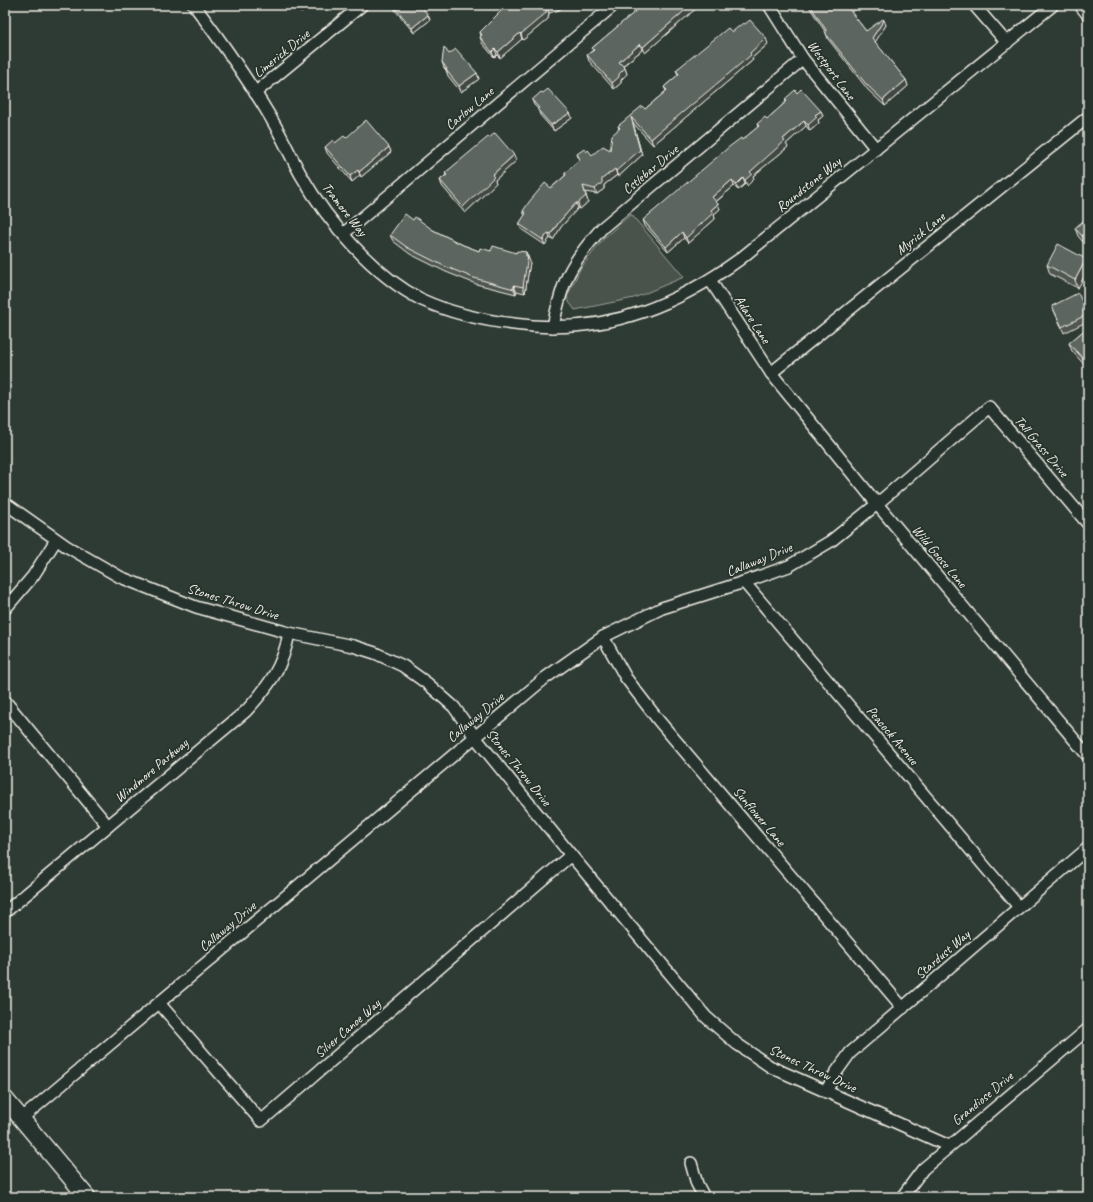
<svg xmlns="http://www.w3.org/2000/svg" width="1093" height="1202" viewBox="0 0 1093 1202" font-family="Caveat,sans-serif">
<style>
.green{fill:#48524c;stroke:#9ea29a}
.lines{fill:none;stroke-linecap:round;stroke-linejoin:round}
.street-casing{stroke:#f4f1e8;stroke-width:14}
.secondary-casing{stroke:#f4f1e8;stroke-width:19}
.street{stroke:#26332d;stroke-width:11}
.secondary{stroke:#26332d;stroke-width:16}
.wall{fill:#4f5751;stroke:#f4f1e8}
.shaded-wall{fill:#404742;stroke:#f4f1e8}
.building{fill:#5c655e;stroke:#f4f1e8}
.labels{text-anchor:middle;stroke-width:3.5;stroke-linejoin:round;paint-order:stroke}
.street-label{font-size:14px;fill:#f4f1e8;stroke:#26332d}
</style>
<rect width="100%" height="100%" fill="#2e3b34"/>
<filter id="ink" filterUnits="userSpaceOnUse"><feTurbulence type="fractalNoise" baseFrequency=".025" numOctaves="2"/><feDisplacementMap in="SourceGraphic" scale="8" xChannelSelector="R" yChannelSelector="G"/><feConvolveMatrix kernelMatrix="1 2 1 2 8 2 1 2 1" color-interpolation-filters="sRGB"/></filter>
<g filter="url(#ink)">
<path class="green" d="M631 214 684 277 634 298 575 310 569 302 567 297 580 269 605 237Z"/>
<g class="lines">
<g class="street-casing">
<g id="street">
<path d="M194 5C223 44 252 84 276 127 285 143 292 159 301 175 328 222 373 275 422 300 457 316 496 323 533 326 612 332 678 304 740 259L1053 5"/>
<path d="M769 5 803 59 876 149"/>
<path d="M974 5 1007 43"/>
<path d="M1080 5 1088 15"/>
<path d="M255 93 362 5"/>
<path d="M343 234 614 5"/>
<path d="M710 280 771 373 877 504 1088 756"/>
<path d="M553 327C562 280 570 264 602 228L803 59"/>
<path d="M771 373 1088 117"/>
<path d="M5 503 66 546 120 577 196 607 289 633 353 646 375 653 403 666 428 684 454 707 475 737 571 855 706 1017 737 1044 771 1067 949 1146"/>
<path d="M744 582 1019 907"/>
<path d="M5 609 33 576 56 540"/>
<path d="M603 637 626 678 659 721 903 1008"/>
<path d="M5 701 108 826"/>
<path d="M5 912 246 711C269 686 283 667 289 633"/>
<path d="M159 1003 261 1121 571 855"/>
<path d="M826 1092 835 1074 850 1053 1088 848"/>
<path d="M21 1119 545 678 603 637 662 608 744 582 789 566 831 541 877 504 989 407 1088 524"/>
<path d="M691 1163 697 1184 704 1197"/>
<path d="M902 1197 923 1169 1088 1029"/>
</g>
</g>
<g class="secondary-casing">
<path id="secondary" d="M5 1099 87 1197"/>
</g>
<use href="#street" class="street"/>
<use href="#secondary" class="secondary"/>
</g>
<g class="wall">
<path d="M295 5H310L301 13Z"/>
<path d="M393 5 428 15 430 20 414 33 395 10Z"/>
<path d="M502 5H565L559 10 549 13 548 19 523 40 522 39 500 58 497 55 494 57 482 43 480 37 481 36 480 32 503 10Z"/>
<path d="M643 5H700L645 53 642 50 623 66 625 68 627 74 621 80V83L614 89 589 61 587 55 593 50 592 48Z"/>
<path d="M808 5H855L856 9 851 12 866 31 886 25 875 42 906 80 908 86 885 106 868 90 828 39 826 33Z"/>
<path d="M732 32 768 44 752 58 753 60 653 145 633 123 642 155 618 177 617 175 604 185V189L597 194 585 192 588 202 580 209 578 208 561 227 553 240 550 238 545 245 521 229 519 224 525 216 523 211 565 176V173L579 160 577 154 586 152 592 155 610 150 619 129 618 126 645 109 666 91 664 87 678 75 676 70Z"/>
<path d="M449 54 477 73 479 79 461 92 448 76 446 70 444 68 442 62Z"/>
<path d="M543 93 570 113 572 118 554 131 540 115 538 109 534 105 532 100Z"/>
<path d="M797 93 821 111 823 116 818 120 819 123 810 131 806 126 786 144 788 147 753 176 754 179 747 186 745 184 738 190 734 186 716 202 720 209 714 214 715 219 688 243 684 238 668 252 645 226 643 220 758 127 757 124 767 119 786 102 785 99Z"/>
<path d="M346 138 389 147 391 152 361 177 360 175 352 182 327 153 325 147 335 143Z"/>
<path d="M489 138 514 155 516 161 495 180 496 183 465 213 442 186 440 180 446 175 445 173Z"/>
<path d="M1088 217V248L1078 236 1075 228Z"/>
<path d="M413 220 463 245 479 251H491L516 253 526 252 530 262 525 293 516 291V294L476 284 446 272 410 254 393 241 390 235Z"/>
<path d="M1086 259 1078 288 1050 274 1047 265Z"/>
<path d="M1052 306 1088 314V321L1064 333Z"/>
<path d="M1088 327V369L1072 351 1069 343Z"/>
</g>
<g class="shaded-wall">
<path d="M301 5H310L301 13 299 7Z"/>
<path d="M557 5H565L559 10Z"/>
<path d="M691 5H700L645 53 643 47Z"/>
<path d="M852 5H855L856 9 850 13 848 8Z"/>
<path d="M547 7 549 13 548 19 523 40 521 34Z"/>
<path d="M428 15 430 20 414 33 412 28Z"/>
<path d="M884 20 886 25 874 44 872 38Z"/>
<path d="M520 33 522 39 500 58 498 52Z"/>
<path d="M766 38 768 44 752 58 753 60 653 145 651 139Z"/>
<path d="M640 44 642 50 621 67 619 62Z"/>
<path d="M495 49 497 55 494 57 492 52Z"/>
<path d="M625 68 627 74 621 80V83L614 89 612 83 619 74Z"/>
<path d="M477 73 479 79 461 92 459 86Z"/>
<path d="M906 80 908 86 885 106 883 100Z"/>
<path d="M821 111 823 116 818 120 819 123 810 131 808 125 815 115Z"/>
<path d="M570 113 572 118 554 131 551 125Z"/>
<path d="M631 117 642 155 618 177 616 171Z"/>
<path d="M804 121 806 126 786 144 788 147 753 176 754 179 747 186 745 180 750 172 783 139Z"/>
<path d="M389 147 391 152 361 177 359 172Z"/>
<path d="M514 155 516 161 495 180 496 183 465 213 463 207 492 175Z"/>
<path d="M615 169 617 175 604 185V189L597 194 595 189 602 179Z"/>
<path d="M358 170 360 175 352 182 350 176Z"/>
<path d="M743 178 745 184 738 190 736 185Z"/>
<path d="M732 180 734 186 714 203 712 197Z"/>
<path d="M583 186 588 202 580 209 578 203Z"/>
<path d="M576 203 578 208 561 227 553 240 551 234 559 222Z"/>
<path d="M718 204 720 209 714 214 715 219 688 243 686 238 711 210Z"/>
<path d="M682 232 684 238 668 252 666 247Z"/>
<path d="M548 233 550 238 545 245 543 240Z"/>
<path d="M526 252 530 262 525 293 523 287Z"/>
<path d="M1086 259 1088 265V269L1078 288 1075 280Z"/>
<path d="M514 285 516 291V294L514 289Z"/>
<path d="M1088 358V369L1085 361Z"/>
</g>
<g class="building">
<path d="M393 5H420L428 15 412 28Z"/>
<path d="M502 5H554L547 7 546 13 521 34 520 33 498 52 495 49 492 52 480 37 482 35 480 32 504 8Z"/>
<path d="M643 5H691L643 47 640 44 619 62 625 68 619 74V77L612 83 587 55 594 50 592 48Z"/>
<path d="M810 5H852L848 8 866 31 883 19 884 20 872 38 906 80 883 100 866 84 826 34V30Z"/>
<path d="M750 20 766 38 750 53 751 55 651 139 631 117 640 150 616 171 615 169 602 179V183L595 189 583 186 586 196 578 203H576L559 222 551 234 548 233 543 240 519 224 526 213 523 211 529 202 545 183 551 188 566 175 565 173 580 159 577 154 584 149 586 152 588 150 592 155 603 146 610 150 612 135 620 128 618 126 642 106 645 109 665 92 667 90 664 87 679 74 676 70 728 28 732 32 743 23 745 24Z"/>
<path d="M444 47 449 54 456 49 477 73 459 86 446 70 447 69 442 62Z"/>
<path d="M548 89 570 113 551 125 537 109 539 108 532 100 541 92 543 93Z"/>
<path d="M801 89 821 111 815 115 817 117 808 125 804 121 783 139 785 141 750 172 752 174 745 180 743 178 736 185 732 180 712 197 718 204 711 210 713 213 686 238 682 232 666 247 643 220 729 147 741 138 742 140 759 126 757 124 765 117 767 119 787 101 785 99 795 90 797 93Z"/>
<path d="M366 120 389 147 359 172 358 170 350 176 325 147 333 140 335 143 344 136 346 138Z"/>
<path d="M495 133 514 155 492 175 494 177 463 207 440 180 447 175 445 173 488 137 489 138Z"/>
<path d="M405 214 413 220 415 217 433 230 463 245 479 251 480 248 491 251 493 246 516 253 517 251 526 252V256H528L523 287 514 285V289L474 278 444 266 408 248 390 235Z"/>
<path d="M1088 217V243L1075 228Z"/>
<path d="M1058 244 1086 259 1075 280 1047 265Z"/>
<path d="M1078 293 1088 314 1062 327 1052 306Z"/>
<path d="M1088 327V359L1085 361 1069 343Z"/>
</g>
</g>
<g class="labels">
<g class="street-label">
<text transform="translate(281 53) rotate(-39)" y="5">Limerick Drive</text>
<text transform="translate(832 70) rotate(53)" y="5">Westport Lane</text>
<text transform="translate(469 108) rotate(-40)" y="5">Carlow Lane</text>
<text transform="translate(650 169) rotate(-40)" y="5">Cstlebar Drive</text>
<text transform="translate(808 184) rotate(-39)" y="5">Roundstone Way</text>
<text transform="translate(345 209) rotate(52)" y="5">Tramore Way</text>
<text transform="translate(920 233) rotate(-39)" y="5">Myrick Lane</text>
<text transform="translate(753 319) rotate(57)" y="5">Adare Lane</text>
<text transform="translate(1042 446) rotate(50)" y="5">Tall Grass Drive</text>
<text transform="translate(940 556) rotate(50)" y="5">Wild Goose Lane</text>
<text transform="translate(759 559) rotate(-22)" y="5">Callaway Drive</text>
<text transform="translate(233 601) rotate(17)" y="5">Stones Throw Drive</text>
<text transform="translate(475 717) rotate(-40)" y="5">Callaway Drive</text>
<text transform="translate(893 735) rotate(50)" y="5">Peacock Avenue</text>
<text transform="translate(519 767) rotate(51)" y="5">Stones Throw Drive</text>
<text transform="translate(151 770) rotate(-40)" y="5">Windmore Parkway</text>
<text transform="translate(760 816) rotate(50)" y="5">Sunflower Lane</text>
<text transform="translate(227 926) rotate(-40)" y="5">Callaway Drive</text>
<text transform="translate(942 954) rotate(-41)" y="5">Stardust Way</text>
<text transform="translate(347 1028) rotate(-41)" y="5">Silver Canoe Way</text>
<text transform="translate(813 1068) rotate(25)" y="5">Stones Throw Drive</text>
<text transform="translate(982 1098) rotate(-40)" y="5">Grandiose Drive</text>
</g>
</g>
<rect width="1093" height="1202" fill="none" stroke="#26332d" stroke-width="20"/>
<rect x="10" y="10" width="1073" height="1182" fill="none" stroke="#f4f1e8" stroke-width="1.5" filter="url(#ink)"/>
</svg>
